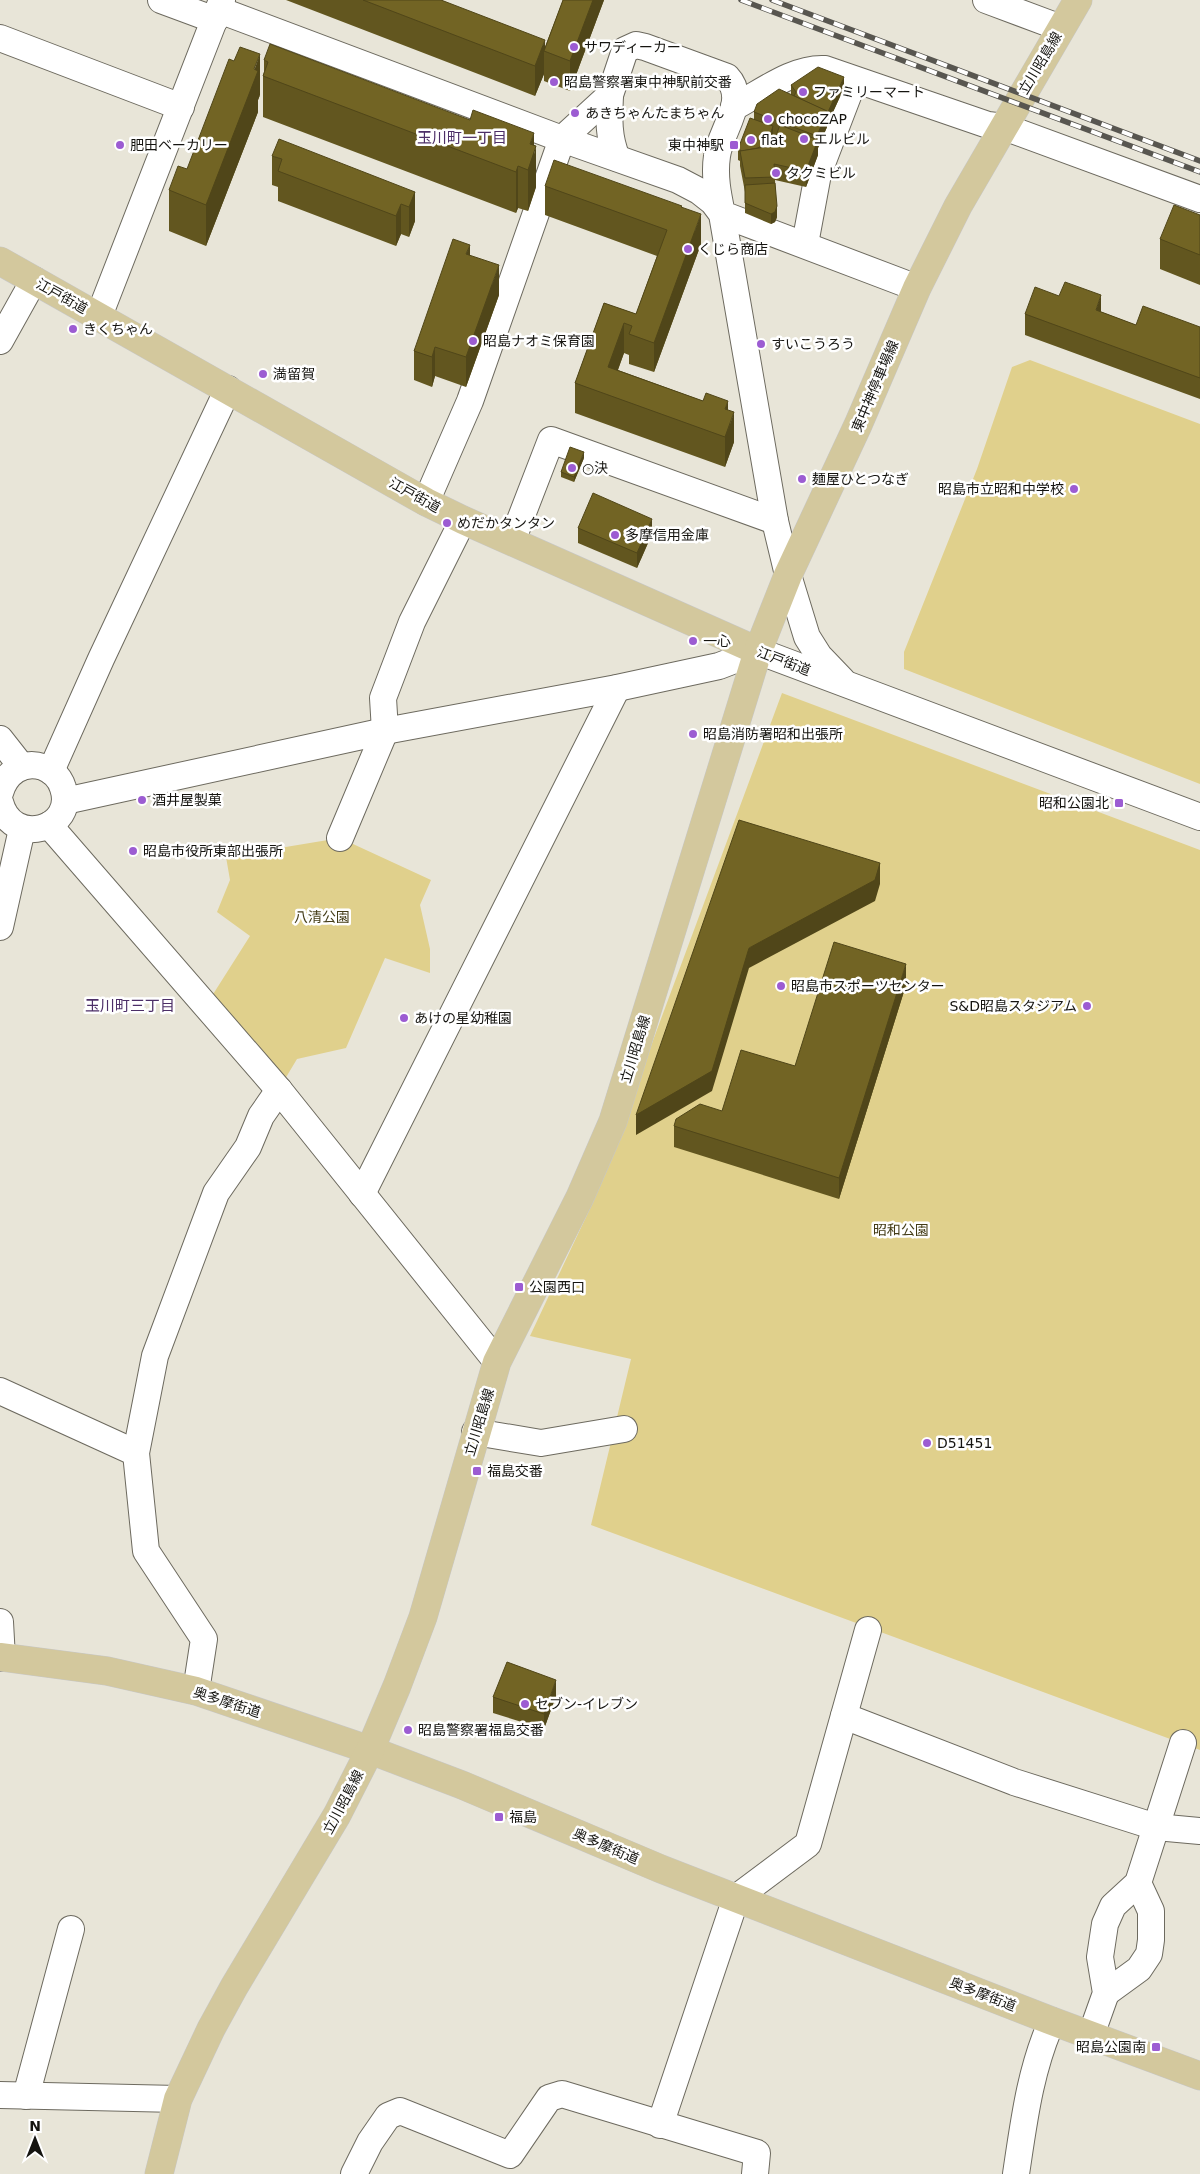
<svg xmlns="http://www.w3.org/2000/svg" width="1200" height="2174" viewBox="0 0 1200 2174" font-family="'DejaVu Sans','Noto Sans JP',sans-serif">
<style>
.green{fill:#e0d08c}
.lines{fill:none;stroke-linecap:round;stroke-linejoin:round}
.minor-casing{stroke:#6d6a5f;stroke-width:28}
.major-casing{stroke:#c7c7c6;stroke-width:29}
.minor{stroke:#fff;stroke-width:26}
.major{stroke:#d3c89d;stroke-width:28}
.rail-casing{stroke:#585650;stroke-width:5.5}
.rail{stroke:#fff;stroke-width:4;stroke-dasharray:11;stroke-linecap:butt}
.wall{fill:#62561f;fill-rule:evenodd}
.shaded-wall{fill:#504619}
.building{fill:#726424;stroke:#504619}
.poi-dot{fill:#9c5cd2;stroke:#fff;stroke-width:2}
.labels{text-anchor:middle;stroke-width:5;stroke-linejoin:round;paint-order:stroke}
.poi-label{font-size:14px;fill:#151410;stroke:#fff;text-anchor:start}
.street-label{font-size:14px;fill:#151410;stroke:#fff}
.park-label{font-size:14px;fill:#443c17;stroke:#fff}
.neighbourhood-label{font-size:15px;fill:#4c2e67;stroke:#fff}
</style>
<rect width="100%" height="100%" fill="#e8e5d8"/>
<g class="green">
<path d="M1030 360 1200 424V784L904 669V652L977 469 1012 367Z"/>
<path d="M782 693 1200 850V1750L591 1525 631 1359 530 1336 593 1202Z"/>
<path d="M340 838 431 880 420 905 430 949V973L385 958 346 1048 297 1059 282 1084 210 999 250 936 217 912 230 880 226 857Z"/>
</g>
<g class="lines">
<g class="minor-casing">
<g id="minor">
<path d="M161 0 215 20"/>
<path d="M986 0 1061 28"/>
<path d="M219 10 562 139 678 180 699 191 713 202 722 214 775 521 788 575 807 637 819 656 842 680"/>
<path d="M0 38 181 107"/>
<path d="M610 95C609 118 608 137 617 158"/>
<path d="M734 107C761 93 793 67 825 69L988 125 1004 127 1200 199"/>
<path d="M805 244 818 174 854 80"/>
<path d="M99 316 222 0"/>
<path d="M0 341 34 280"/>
<path d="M426 502 470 401 562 139 610 95 625 50 636 45 645 47 727 77C749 100 720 131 717 156 714 176 718 195 722 214L917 288"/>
<path d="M512 541 551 440 775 521"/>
<path d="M0 739 22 767"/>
<path d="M51 771 101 659 228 389"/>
<path d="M0 793C5 774 22 760 43 767 53 771 60 778 63 788 77 829 12 849 0 802"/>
<path d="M65 801 385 731 617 688 719 666 758 651 1200 817"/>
<path d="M49 825 279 1090 497 1362"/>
<path d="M340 838 385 731 383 698 412 622 463 520"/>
<path d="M0 927 22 829"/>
<path d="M362 1194 617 688"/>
<path d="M0 1391 136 1453"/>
<path d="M475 1432 541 1443 624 1429"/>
<path d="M0 1622 2 1658"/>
<path d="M196 1691 204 1639 146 1551 136 1453 155 1356 216 1193 248 1147 261 1116 279 1090"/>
<path d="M844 1716 1014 1782 1156 1827 1200 1831"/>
<path d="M1106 1993 1139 1969 1149 1954 1151 1940V1911L1138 1883"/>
<path d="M1091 2035 1106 1993 1100 1957 1105 1924 1113 1906 1138 1883 1183 1743"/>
<path d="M0 2095 178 2099"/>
<path d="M26 2096 71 1929"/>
<path d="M660 2125 736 1898 808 1844 868 1630"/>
<path d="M354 2174 370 2142 388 2116 400 2111 510 2155 549 2098 562 2094 757 2153 755 2174"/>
<path d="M1016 2174C1024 2121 1030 2070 1052 2021"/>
</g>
</g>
<g class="major-casing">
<g id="major">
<path d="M0 261 426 502 463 520 758 651"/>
<path d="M0 1657 107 1671 196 1691 370 1750 462 1785 661 1869 1052 2021 1200 2076"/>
<path d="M159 2174 178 2099 211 2029 234 1987 337 1815 370 1750 397 1686 423 1617 497 1362 580 1197 613 1121 758 651 788 575 858 425 917 288 958 206 1078 0"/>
</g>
</g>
<use href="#minor" class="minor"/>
<use href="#major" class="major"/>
<g class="rail-casing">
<g id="rail">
<path d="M741 0 1200 172"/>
<path d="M772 0 1200 161"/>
</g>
</g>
<use href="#rail" class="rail"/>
</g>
<g class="wall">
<path d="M286 0H441L545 47 563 0H604L570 91 544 81V74L535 96Z"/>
<path d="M264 60 534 145 536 187 528 211 518 208 516 213 263 117V76L264 72Z"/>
<path d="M791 85 844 88 828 123 827 122V127L818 148V155L806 187 775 180 777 217 775 222 771 224 745 213V192L740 166V161L738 160V149L754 119V112L791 95ZM773 135 776 136 772 146V140Z"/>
<path d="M260 95 258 100V112L206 246 169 231V190L187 169Z"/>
<path d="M272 156 415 192V221L409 237 401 234 396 246 278 201V187L272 185Z"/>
<path d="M545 186 682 207 701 244 654 372 629 364V355L624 353 618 370 728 410 734 442 725 467 575 413V383L604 303 636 314 657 256 545 215Z"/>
<path d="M1200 215V285L1160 269V239Z"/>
<path d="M470 255 499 295 466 387 435 376 432 387 414 380V351Z"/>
<path d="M1059 296 1136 325 1200 327V399L1025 335V314Z"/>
<path d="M584 458 574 482 561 477V472Z"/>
<path d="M578 528 652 534 637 568 578 543Z"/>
<path d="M906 985 839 1199 674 1147V1126L722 1111 795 1066Z"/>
<path d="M556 1696 544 1729 493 1713V1697Z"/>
</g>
<g class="shaded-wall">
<path d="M593 0H604L570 91V61Z"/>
<path d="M545 40V52L544 51V74L535 96V66Z"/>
<path d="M260 54V95L258 100V112L206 246V205Z"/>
<path d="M844 77V88L828 123V112Z"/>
<path d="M827 111V127L818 148V155L806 187V171L817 143V136Z"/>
<path d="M773 126V136L772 140V147L767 160 770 135Z"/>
<path d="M534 133V154L536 146V187L528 211V170L530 144Z"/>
<path d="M518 166V208L516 213V172Z"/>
<path d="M415 192V221L409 237V207Z"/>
<path d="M401 204V234L396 246V216Z"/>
<path d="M777 206V217L775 222 771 224V214Z"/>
<path d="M701 214V244L654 372V343Z"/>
<path d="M470 245V275L466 254Z"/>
<path d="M499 265V295L466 387V357Z"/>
<path d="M1101 295V316L1096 310Z"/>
<path d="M624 323V353L608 396V367Z"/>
<path d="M435 347V376L432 387V357Z"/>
<path d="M728 401V430L734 412V442L725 467V409Z"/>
<path d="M584 452V458L574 482V477Z"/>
<path d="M652 519V534L637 568V553Z"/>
<path d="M880 863V884L875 901 749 968 712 1091 636 1135V1115L749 948Z"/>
<path d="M906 964V985L839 1199V1178Z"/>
<path d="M556 1680V1696L544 1729V1714Z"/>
</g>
<g class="building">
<path d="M363 0H441L545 40 535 66Z"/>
<path d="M563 0H593L570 61 544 51Z"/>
<path d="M270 44 470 120 473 110 534 133 530 144 536 146 528 170 518 166 516 172 263 76 268 62 264 60Z"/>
<path d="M240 47 260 54 254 69 258 71 206 205 169 190 178 166 187 169 229 59 234 61Z"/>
<path d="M818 67 844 77 828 112 794 96 796 92 791 85Z"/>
<path d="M779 89 827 111 817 136 754 112 757 104Z"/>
<path d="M750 118 773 126 770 135 772 137 768 146 762 147H759L758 148 742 151 738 149Z"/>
<path d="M780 125 818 140 806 171 774 164 775 177 745 178 740 151 772 146Z"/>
<path d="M279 139 415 192 409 207 401 204 396 216 278 171 282 159 272 156Z"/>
<path d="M554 160 682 206 681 207 701 214 654 343 629 334 632 326 624 323 608 367 703 401 706 393 728 401 725 409 734 412 725 437 575 383 604 303 636 314 667 230 545 186Z"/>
<path d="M775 183 777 206 775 212 771 214 745 203V185Z"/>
<path d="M1174 205 1200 215V255L1160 239Z"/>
<path d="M453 239 470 245 466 254 499 265 466 357 435 347 432 357 414 351Z"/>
<path d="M1065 282 1101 295 1096 310 1136 325 1143 306 1200 327V378L1025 314 1035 287 1059 296Z"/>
<path d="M570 447 584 452 574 477 561 472Z"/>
<path d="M593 493 652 519 637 553 578 528Z"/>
<path d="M739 820 880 863 875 880 749 948 712 1071 636 1115Z"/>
<path d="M834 942 906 964 839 1178 674 1126 676 1119 700 1104 722 1111 741 1050 795 1066Z"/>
<path d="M507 1662 556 1680 544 1714 493 1697Z"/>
</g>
<g class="poi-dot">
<circle cx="574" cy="47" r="5"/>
<circle cx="554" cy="82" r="5"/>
<circle cx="803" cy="92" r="5"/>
<circle cx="575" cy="113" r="5"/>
<circle cx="768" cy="119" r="5"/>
<circle cx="804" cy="139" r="5"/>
<circle cx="751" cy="140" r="5"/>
<circle cx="120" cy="145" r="5"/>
<rect x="729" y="140" width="10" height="10" rx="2.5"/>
<circle cx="776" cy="173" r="5"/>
<circle cx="688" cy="249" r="5"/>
<circle cx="73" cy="329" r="5"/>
<circle cx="473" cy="341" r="5"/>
<circle cx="761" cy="344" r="5"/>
<circle cx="263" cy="374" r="5"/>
<circle cx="572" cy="468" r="5"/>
<circle cx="802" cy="479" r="5"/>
<circle cx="1074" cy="489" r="5"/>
<circle cx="447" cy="523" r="5"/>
<circle cx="615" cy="535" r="5"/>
<circle cx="693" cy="641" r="5"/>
<circle cx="693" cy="734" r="5"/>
<circle cx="142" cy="800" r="5"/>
<rect x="1114" y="798" width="10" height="10" rx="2.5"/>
<circle cx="133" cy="851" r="5"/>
<circle cx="781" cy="986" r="5"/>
<circle cx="1087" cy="1006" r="5"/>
<circle cx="404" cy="1018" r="5"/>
<rect x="514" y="1282" width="10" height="10" rx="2.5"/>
<circle cx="927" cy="1443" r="5"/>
<rect x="472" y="1466" width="10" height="10" rx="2.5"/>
<circle cx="525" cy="1704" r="5"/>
<circle cx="408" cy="1730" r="5"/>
<rect x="494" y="1812" width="10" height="10" rx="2.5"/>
<rect x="1151" y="2042" width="10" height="10" rx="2.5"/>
</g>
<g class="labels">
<g class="poi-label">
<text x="584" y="52">サワディーカー</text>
<text x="564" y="87">昭島警察署東中神駅前交番</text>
<text x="813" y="97">ファミリーマート</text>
<text x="585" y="118">あきちゃんたまちゃん</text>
<text x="778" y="124">chocoZAP</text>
<text x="814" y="144">エルビル</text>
<text x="761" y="145">flat</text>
<text x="130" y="150">肥田ベーカリー</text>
<text x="724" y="150" text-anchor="end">東中神駅</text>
<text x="786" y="178">タクミビル</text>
<text x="698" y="254">くじら商店</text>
<text x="83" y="334">きくちゃん</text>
<text x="483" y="346">昭島ナオミ保育園</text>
<text x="771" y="349">すいこうろう</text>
<text x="273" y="379">満留賀</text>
<text x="582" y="473">○決</text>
<text x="812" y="484">麺屋ひとつなぎ</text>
<text x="1064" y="494" text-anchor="end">昭島市立昭和中学校</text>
<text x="457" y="528">めだかタンタン</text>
<text x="625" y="540">多摩信用金庫</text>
<text x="703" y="646">一心</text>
<text x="703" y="739">昭島消防署昭和出張所</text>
<text x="152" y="805">酒井屋製菓</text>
<text x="1109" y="808" text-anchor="end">昭和公園北</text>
<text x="143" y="856">昭島市役所東部出張所</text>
<text x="791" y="991">昭島市スポーツセンター</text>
<text x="1077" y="1011" text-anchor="end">S&amp;D昭島スタジアム</text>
<text x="414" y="1023">あけの星幼稚園</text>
<text x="529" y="1292">公園西口</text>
<text x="937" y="1448">D51451</text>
<text x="487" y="1476">福島交番</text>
<text x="535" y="1709">セブン-イレブン</text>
<text x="418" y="1735">昭島警察署福島交番</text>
<text x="509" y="1822">福島</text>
<text x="1146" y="2052" text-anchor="end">昭島公園南</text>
</g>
<g class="street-label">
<text transform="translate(1040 63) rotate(-59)" y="5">立川昭島線</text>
<text transform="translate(62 296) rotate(29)" y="5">江戸街道</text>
<text transform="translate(875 386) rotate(-67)" y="5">東中神停車場線</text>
<text transform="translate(415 495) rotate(29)" y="5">江戸街道</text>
<text transform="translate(784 661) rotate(21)" y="5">江戸街道</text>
<text transform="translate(635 1049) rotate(-73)" y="5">立川昭島線</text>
<text transform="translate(479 1422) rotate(-73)" y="5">立川昭島線</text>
<text transform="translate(227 1702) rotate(18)" y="5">奥多摩街道</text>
<text transform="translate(343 1802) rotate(-62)" y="5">立川昭島線</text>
<text transform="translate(606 1846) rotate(23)" y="5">奥多摩街道</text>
<text transform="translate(983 1994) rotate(21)" y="5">奥多摩街道</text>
</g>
<g class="park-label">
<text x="322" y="922">八清公園</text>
<text x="901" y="1235">昭和公園</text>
</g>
<g class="neighbourhood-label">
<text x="462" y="143">玉川町一丁目</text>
<text x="130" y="1011">玉川町三丁目</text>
</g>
</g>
<g transform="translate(35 2139)" stroke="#ffffff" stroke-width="4" paint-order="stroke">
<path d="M0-4L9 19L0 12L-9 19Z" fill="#151410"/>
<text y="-8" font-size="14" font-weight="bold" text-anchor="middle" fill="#151410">N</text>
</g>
</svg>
